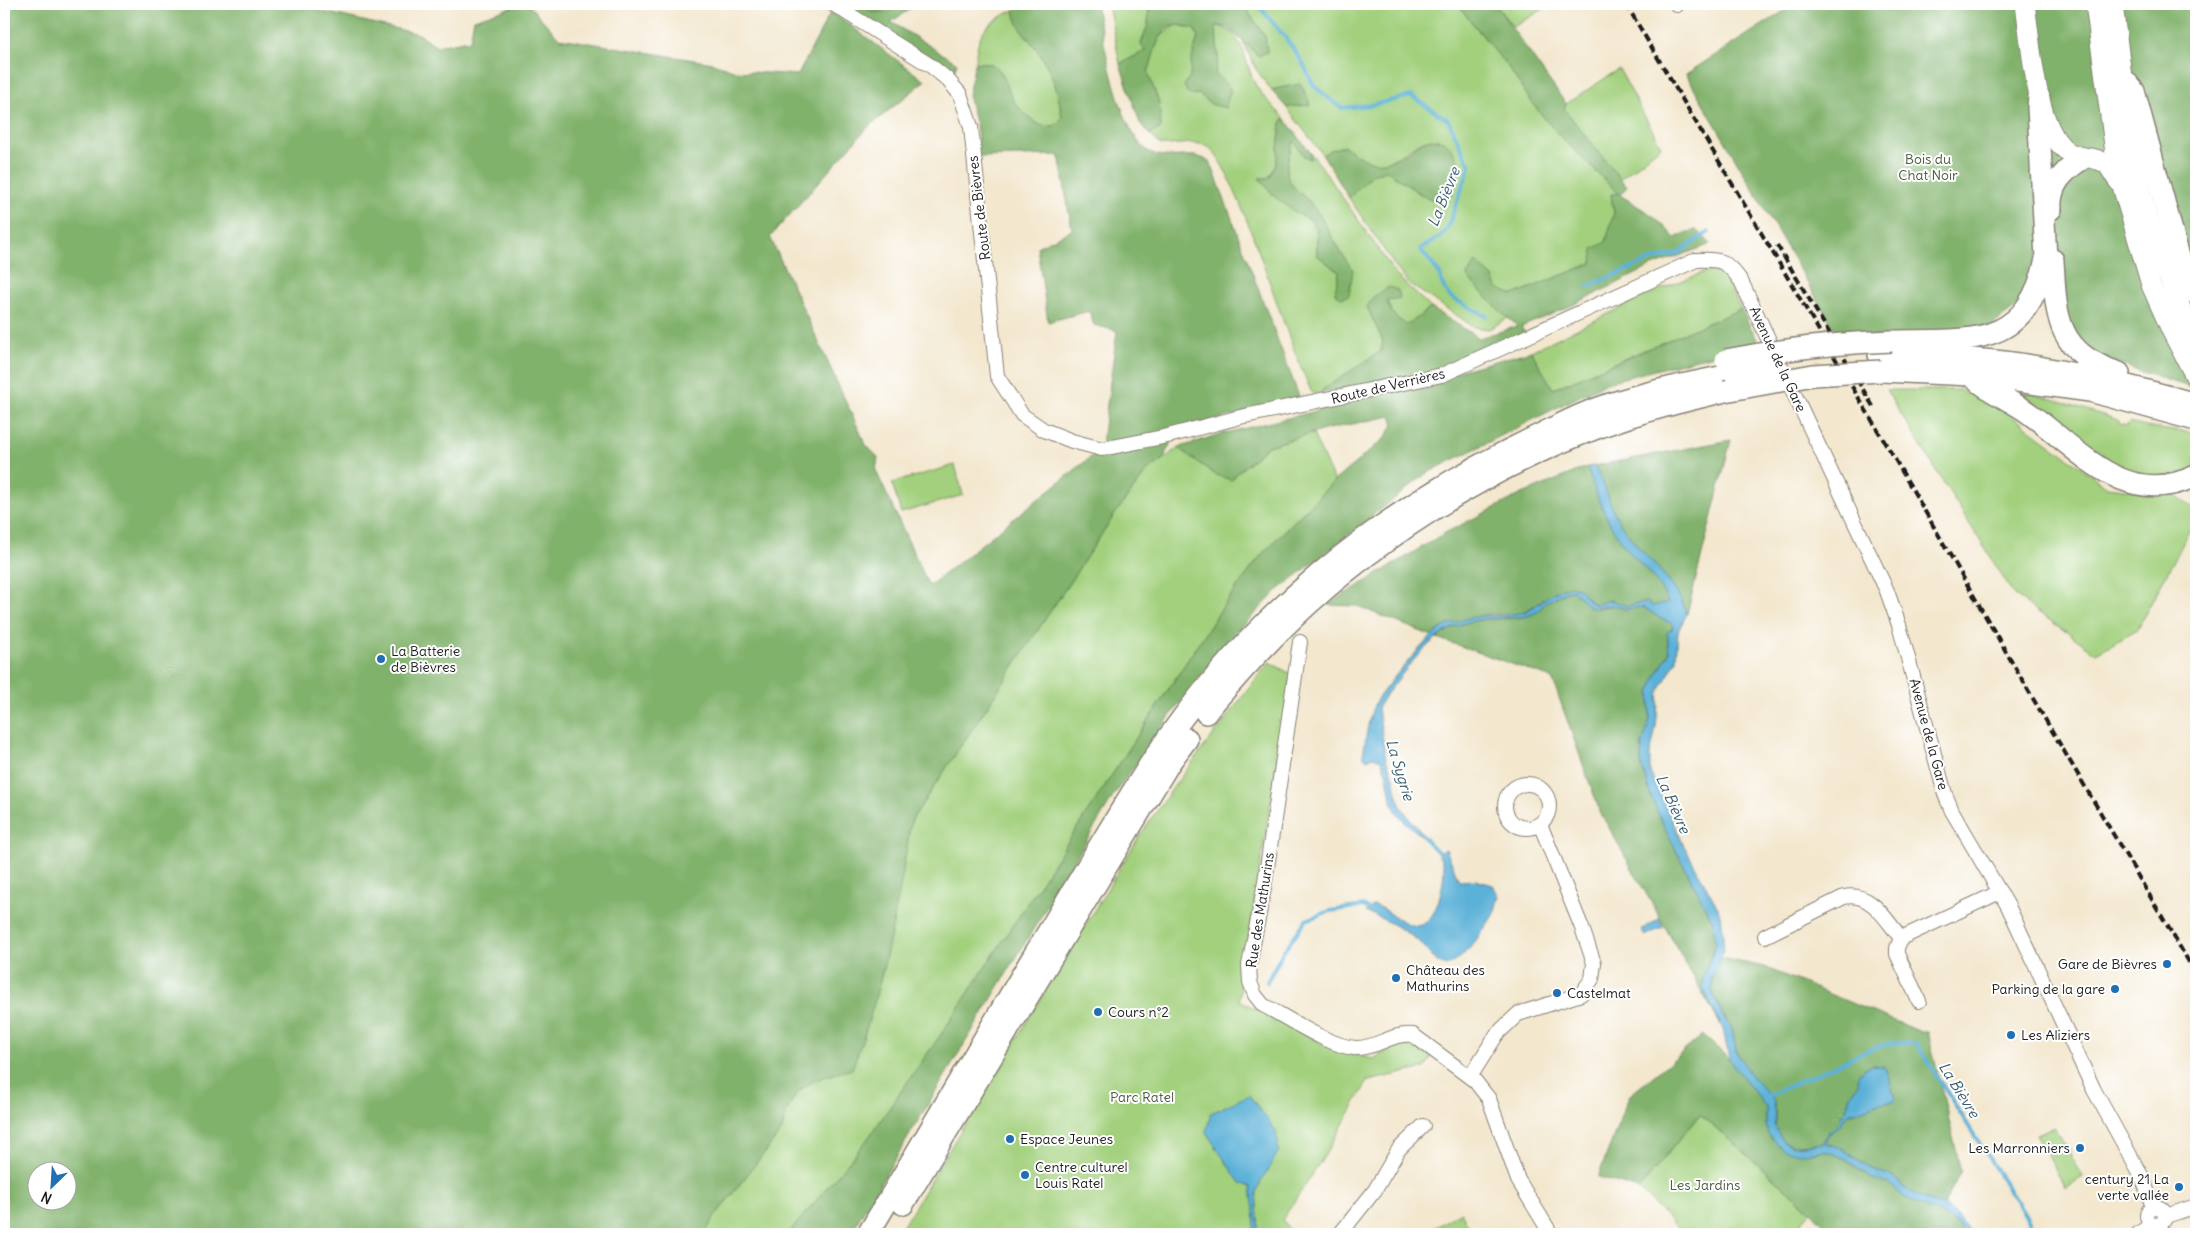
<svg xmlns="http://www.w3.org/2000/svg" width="2200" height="1238" viewBox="0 0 2200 1238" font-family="Delius,sans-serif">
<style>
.green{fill:#a2d07d;stroke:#5f764c}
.forest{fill:#81b26c;stroke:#4e6744;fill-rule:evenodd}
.water{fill:#5bb1d8;stroke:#3c667a}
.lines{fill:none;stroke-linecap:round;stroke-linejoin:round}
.stream{stroke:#5bb1d8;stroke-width:4}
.minor-casing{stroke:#888275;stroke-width:16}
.major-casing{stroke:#888275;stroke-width:21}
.highway-casing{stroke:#888275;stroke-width:24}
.minor{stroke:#fff;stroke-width:14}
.major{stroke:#fff;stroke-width:19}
.highway{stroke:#fff;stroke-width:21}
.rail{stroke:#1c1c1c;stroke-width:4;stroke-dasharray:8 4;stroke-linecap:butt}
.highway-bridge-casing{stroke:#888275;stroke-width:24;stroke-linecap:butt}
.highway-bridge{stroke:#fff;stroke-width:21}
.poi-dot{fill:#1f6fb2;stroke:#fff;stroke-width:2}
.labels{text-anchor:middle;stroke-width:4;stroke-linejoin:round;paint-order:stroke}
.park-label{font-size:14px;fill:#4b5b3e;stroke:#fff}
.street-label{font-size:14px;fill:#1c1c1c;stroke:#fff}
.poi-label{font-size:14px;fill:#1c1c1c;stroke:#fff;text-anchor:start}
.water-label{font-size:15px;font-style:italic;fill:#385f71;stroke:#fff}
</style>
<rect width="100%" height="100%" fill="#fff"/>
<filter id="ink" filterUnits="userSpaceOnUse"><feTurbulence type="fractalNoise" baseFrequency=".02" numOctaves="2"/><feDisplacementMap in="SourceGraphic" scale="10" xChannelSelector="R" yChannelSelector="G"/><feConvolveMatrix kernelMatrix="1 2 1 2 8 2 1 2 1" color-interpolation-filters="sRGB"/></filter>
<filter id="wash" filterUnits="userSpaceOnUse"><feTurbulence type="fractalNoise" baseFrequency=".0096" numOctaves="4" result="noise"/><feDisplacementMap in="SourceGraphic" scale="20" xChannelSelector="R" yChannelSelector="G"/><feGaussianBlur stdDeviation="1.12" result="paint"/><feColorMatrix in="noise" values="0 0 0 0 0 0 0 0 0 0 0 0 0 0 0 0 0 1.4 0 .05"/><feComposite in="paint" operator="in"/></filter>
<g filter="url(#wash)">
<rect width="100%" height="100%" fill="#f3e7ce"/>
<g class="green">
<path d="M854 4H900C886 12 868 16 854 4Z"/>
<path d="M1108 4H1145L1149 9 1148 25 1141 44 1145 51 1120 64Z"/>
<path d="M1246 4H1457L1508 67 1533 104 1555 131 1620 195 1611 194 1614 213 1606 242 1592 263 1513 295 1496 288 1493 277 1468 278 1508 318 1489 329 1474 327 1408 283 1397 269 1349 198 1373 174 1386 170 1423 196 1444 141C1436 140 1428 138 1421 142 1403 152 1386 170 1364 160 1357 157 1350 151 1344 146L1330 150 1323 155 1286 107 1296 106 1305 90 1301 84 1271 90 1256 69 1243 42 1259 56 1265 36 1249 13Z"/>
<path d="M1495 4H1552L1513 27Z"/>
<path d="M1014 10C1017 31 1033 41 1043 59 1055 79 1059 96 1062 118L1054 126C1051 126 1046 127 1042 126 1035 124 1013 104 1011 96 1003 77 1002 60 975 63 978 30 985 24 1014 10Z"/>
<path d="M1178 25 1194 29 1198 36C1191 68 1181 80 1211 104L1230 89 1215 73 1218 59 1215 25C1249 34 1242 64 1258 89 1265 99 1276 109 1284 118L1281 123 1276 165 1269 178H1259L1296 213 1310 219 1317 229V255L1339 272 1335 294 1353 270C1336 249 1326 220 1308 201 1301 193 1288 186 1287 174 1286 166 1290 147 1294 140L1304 156 1311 159 1310 152 1321 166 1396 275 1431 308 1409 324C1397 322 1390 312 1387 300L1398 290 1367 307 1383 341 1381 351 1323 390 1325 392 1313 394 1311 391C1303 372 1295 354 1288 334 1276 303 1230 158 1207 146 1195 140 1174 146 1161 145L1149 134 1161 128 1159 103 1148 73C1156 49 1153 36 1178 25Z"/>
<path d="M1619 69 1661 146 1620 179 1564 109 1566 104Z"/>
<path d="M1705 272H1719L1724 277 1741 309 1553 389 1531 351 1658 290Z"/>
<path d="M1886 390H1958L1991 400 2107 487 2176 495 2196 511V519L2136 631 2096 653 2014 595Z"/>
<path d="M2021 392 2053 399 2118 420 2120 424 2126 426 2130 422C2150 431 2175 429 2196 434V469L2158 479 2114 467Z"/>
<path d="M1307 434H1313L1334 481 1263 553 1224 605 942 1033 867 1140 788 1234H704L716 1215 782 1130 785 1113 795 1094 813 1080 831 1075 863 1039 882 974 902 875 911 821 1115 514 1147 471 1178 448 1216 475 1237 473 1268 446Z"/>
<path d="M955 465 963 495 901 513 892 483Z"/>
<path d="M1269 662 1291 674 1239 1000 1335 1050 1373 1059 1403 1042 1416 1044 1432 1056 1425 1068 1368 1081 1325 1155 1282 1220 1293 1234H898L1140 835 1175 785Z"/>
<path d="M1700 1114 1811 1211 1792 1234H1684L1639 1189Z"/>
<path d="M2055 1127 2083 1177 2065 1187 2036 1134Z"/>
<path d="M1461 1212 1472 1234H1423H1424Z"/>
</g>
<g class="forest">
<path d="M4 4H299V6L419 34 436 46 470 40 474 19 521 4H528L559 38 713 63 736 71 798 75 831 11 925 81 866 129 770 237 866 445 878 457 876 471 929 586 1101 449 1117 331 1094 325 1089 311 1048 322 1037 247 1072 230 1059 155 979 157 977 129 968 95 975 63C1002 60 1003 77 1011 96 1013 104 1035 124 1043 126 1046 127 1051 126 1054 126L1062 118C1059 96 1055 79 1043 59 1033 41 1017 31 1014 10L1032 4H1097V12C1105 44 1121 141 1152 153 1166 159 1181 155 1195 156 1200 157 1205 159 1210 161L1300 399 1178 429 1162 460 1147 471 1115 514 911 821C898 905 883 989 852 1069 810 1081 792 1083 782 1130L716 1215 704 1234H4ZM38 1170H68V1200H38Z"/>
<path d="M843 4H854L873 12H887L900 4H917L891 22 957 63 953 74Z"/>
<path d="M1145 4H1246L1249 13 1265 36 1267 52 1259 56 1228 28 1216 25 1218 59 1215 73 1231 89 1225 108 1211 104 1199 94 1189 95 1184 86 1190 76 1191 62 1198 36 1194 29C1189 28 1183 25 1178 25 1157 26 1154 57 1148 72L1159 103 1161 128 1149 134 1140 123 1120 64 1145 51 1141 44 1148 25 1149 9Z"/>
<path d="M1457 4H1495L1566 104 1564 109 1627 187 1620 195 1655 217 1675 238 1695 229 1711 244 1650 267 1571 306 1521 327 1525 333 1439 372 1325 392 1322 390 1381 351 1383 341 1367 307 1373 297 1389 287 1398 290 1400 298 1387 301C1390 312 1397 322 1409 324L1431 308 1479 338 1518 326 1502 313 1468 278 1467 275 1476 262 1493 277 1497 288 1513 295 1592 263 1593 249 1606 242 1614 213 1611 194H1619L1555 131 1533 104 1508 67Z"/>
<path d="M1795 4H2196V389L2138 371 2085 350 2061 308 2030 296 1982 333 1839 337 1686 74Z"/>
<path d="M1300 84 1311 105 1286 107 1271 90Z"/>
<path d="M1284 118 1310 152 1311 159 1304 156 1294 141C1290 148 1286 166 1287 174 1289 186 1301 193 1309 201 1326 221 1336 249 1353 270L1349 295 1341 298 1335 293 1339 272 1317 255V229L1310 219 1296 213 1275 197 1259 178H1269L1276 165 1281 123Z"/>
<path d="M1431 139 1444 141C1465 159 1459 173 1452 196 1447 197 1441 199 1436 200 1425 200 1397 176 1386 170L1373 174 1349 198 1323 155 1330 150 1344 146C1369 165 1384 169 1411 150 1418 145 1422 141 1431 139Z"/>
<path d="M1741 309 1759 343 1608 382 1427 473 1277 591 1229 640 1173 712 1114 795 850 1234H788L867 1140 942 1033 1224 605 1263 553 1334 481 1385 438 1394 423 1391 416 1328 429 1268 446 1237 473 1232 480 1216 475 1178 448 1217 435 1305 414 1531 351 1553 389Z"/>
<path d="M1731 440 1687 614C1674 575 1637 553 1617 518 1608 502 1605 481 1594 466Z"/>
<path d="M1587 467C1596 496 1608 527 1628 550 1643 567 1658 581 1669 602L1653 607 1646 602 1627 606 1610 601 1595 605C1587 600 1584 591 1575 587L1542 600 1527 610 1516 614H1491L1465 619 1439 630 1432 636 1357 606 1327 605 1443 534 1520 495Z"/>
<path d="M1573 590 1589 607 1601 608 1612 605 1626 609 1643 607 1661 619 1673 624 1668 641 1669 653 1655 678 1650 693V719L1642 745 1641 763 1651 797 1666 831 1713 922 1715 943 1702 980 1706 996 1720 1024 1600 812 1552 678 1437 638C1450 628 1464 622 1480 620 1497 617 1537 623 1544 603L1568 591Z"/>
<path d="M1721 958 1764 967 1921 1032H1928L1961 1171 1943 1206 1919 1196 1903 1187 1894 1177 1870 1168 1841 1148 1825 1143 1828 1135 1840 1125 1848 1114 1880 1103 1891 1102 1896 1096C1889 1086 1890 1075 1883 1066L1873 1065 1863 1069 1858 1085 1850 1094 1847 1108 1837 1125 1827 1133 1823 1143C1805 1144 1780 1152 1775 1127 1774 1120 1777 1113 1774 1108 1764 1091 1750 1076 1740 1060L1736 1051 1733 1034 1712 991V977Z"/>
<path d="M1703 1035 1729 1059 1766 1107V1125L1771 1139 1807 1154 1824 1150 1846 1159 1863 1174 1889 1184 1904 1197 1954 1221 1964 1234H1833L1811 1211 1700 1114 1639 1189 1598 1177 1629 1096Z"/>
</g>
<g class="water">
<path d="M1594 466C1605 481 1608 502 1617 518 1637 553 1674 575 1687 614L1678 631 1676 661 1659 691 1656 727 1650 755V772L1683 844 1718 908 1722 922 1724 951 1712 977V991L1722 1015 1732 1029 1736 1051 1749 1073 1774 1101 1775 1110 1774 1124 1782 1140 1793 1146 1823 1143 1827 1133 1837 1125 1847 1108 1850 1094 1858 1085V1075L1863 1069 1873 1065 1883 1066C1890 1075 1889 1086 1896 1096L1893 1101 1880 1103 1848 1114 1840 1125 1828 1135 1825 1143 1841 1148 1870 1168 1894 1177 1903 1187 1919 1196 1943 1206 1955 1214 1972 1234H1966L1954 1221 1904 1197 1889 1184 1870 1178 1846 1159 1824 1150 1799 1154 1783 1150 1768 1134 1766 1125V1107L1729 1059 1723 1029 1703 989V975L1711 958 1715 943 1713 922 1666 831 1651 797 1641 763 1642 745 1650 719V693L1655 678 1669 653 1667 632 1672 630 1673 624 1661 619 1643 607 1626 609 1612 605 1593 608 1589 607 1573 590 1568 591 1544 603C1537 621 1512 616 1496 618 1485 619 1473 620 1462 624 1427 636 1404 673 1382 700L1378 708 1386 759 1394 778 1398 797 1401 807 1427 840C1413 829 1395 817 1391 798 1388 785 1388 773 1381 760L1373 757 1366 759 1363 755C1366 738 1368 718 1375 703 1381 691 1426 639 1438 631 1445 625 1457 622 1466 619 1485 613 1508 618 1526 611 1543 603 1560 580 1580 589L1589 601 1595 605 1610 600 1627 606 1646 602 1653 606 1668 602C1659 581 1643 567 1628 550 1608 527 1596 496 1587 467Z"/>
<path d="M1434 847 1440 852 1446 849 1459 881 1476 880 1493 885 1499 896C1497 902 1496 909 1493 915 1485 929 1462 963 1446 966 1431 962 1429 949 1418 941 1403 929 1384 919 1366 912L1374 905C1387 909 1398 921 1412 925 1436 932 1444 884 1444 868 1443 860 1436 853 1434 847Z"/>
<path d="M1659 919 1663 927 1645 936 1641 930Z"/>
<path d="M1249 1095 1276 1131 1279 1151C1274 1160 1258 1184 1257 1192 1255 1206 1261 1219 1257 1234H1253L1255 1220 1251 1187 1240 1183 1206 1132 1211 1113Z"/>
</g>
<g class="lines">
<g class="stream">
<path d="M1257 4 1285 37 1301 60 1314 86 1341 108 1372 105 1411 96 1448 120 1470 166 1447 229 1440 237 1420 249 1440 274 1442 284 1450 297 1486 316"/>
<path d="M1588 286 1651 260 1677 254 1709 232"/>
<path d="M1423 837 1437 851"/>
<path d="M1267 982 1283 952 1306 920 1330 911 1363 906 1373 911"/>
<path d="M1765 1097 1874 1048C1889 1043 1902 1040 1917 1045L2037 1234"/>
</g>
</g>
</g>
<g filter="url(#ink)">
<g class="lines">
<g class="minor-casing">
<g id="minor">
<path d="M833 4 931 66 947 79 960 94 971 127 997 376 1022 415 1044 430 1072 441 1102 449 1168 436 1240 417 1442 375 1696 260C1721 259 1726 260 1741 281L1887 591 1899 625 1945 794 1952 811 2008 906 2094 1090 2143 1179 2153 1207"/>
<path d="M1677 4V5"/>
<path d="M1300 642 1264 888 1249 965 1250 982 1255 995 1263 1005C1286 1017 1332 1048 1357 1048 1378 1048 1393 1032 1413 1035L1475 1081 1489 1099 1518 1180 1551 1234"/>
<circle cx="1527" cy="806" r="22"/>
<path d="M1765 936 1844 897C1871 891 1886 920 1901 938"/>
<path d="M1919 1001 1897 954V948L1901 938 2000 892"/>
<path d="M1470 1077 1497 1034 1518 1014 1581 994 1592 979 1594 963 1582 928 1540 824"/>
<circle cx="2156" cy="1216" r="9"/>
<path d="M2166 1216 2196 1206"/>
<path d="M1340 1234 1375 1190 1399 1149 1423 1126"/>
<path d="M2138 1234 2152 1224"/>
</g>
</g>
<g class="major-casing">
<g id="major">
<path d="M2025 4C2031 42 2035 128 2067 151 2079 160 2095 155 2106 164 2111 168 2114 177 2119 182"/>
<path d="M2095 4 2115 153 2122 186 2151 285 2172 332 2196 378"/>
<path d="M2113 4C2119 54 2125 104 2133 154 2144 219 2168 282 2196 341"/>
</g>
</g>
<g class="highway-casing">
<g id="highway">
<path d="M2122 77 2134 91 2179 257 2196 294"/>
<path d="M2051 209C2049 186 2063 171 2082 159"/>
<path d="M2053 260C2056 318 2056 352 2119 373"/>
<path d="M1892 341C1968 339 2026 351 2046 259L2038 107 2039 97"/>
<path d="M1879 355C1934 357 1990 358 2044 368 2096 377 2146 390 2196 404"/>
<path d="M1881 371 1972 375 2090 391 2196 420"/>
<path d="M1974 377C1989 393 2012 400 2030 414 2082 452 2125 509 2196 476"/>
<path d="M1206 713C1217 698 1231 684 1243 670 1340 561 1465 477 1602 426 1642 411 1684 401 1725 391"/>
<path d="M903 1204 1131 826 1170 762 1187 739"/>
<path d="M868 1234C922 1143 977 1052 1031 960 1072 893 1111 824 1154 758 1247 618 1378 512 1529 440 1550 430 1571 418 1593 410 1638 393 1687 384 1735 374"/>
</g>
</g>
<use href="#minor" class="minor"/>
<use href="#major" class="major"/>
<use href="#highway" class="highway"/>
<g class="rail">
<path d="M1626 4 1893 456 2035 702 2196 974"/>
<path d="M1777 245 1874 408"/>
</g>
<g class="highway-bridge-casing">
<g id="highway-bridge">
<path d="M1726 360C1783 349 1834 343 1892 341"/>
<path d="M1735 374 1770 366"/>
<path d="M1725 391 1813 375 1881 371"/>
</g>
</g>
<use href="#highway-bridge" class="highway-bridge"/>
</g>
</g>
<g class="poi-dot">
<circle cx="381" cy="659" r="5"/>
<circle cx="2167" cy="964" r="5"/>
<circle cx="1396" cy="978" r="5"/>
<circle cx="2115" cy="989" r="5"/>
<circle cx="1557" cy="993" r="5"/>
<circle cx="1098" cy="1012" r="5"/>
<circle cx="2011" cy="1035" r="5"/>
<circle cx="1010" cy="1139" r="5"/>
<circle cx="2080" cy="1148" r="5"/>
<circle cx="1025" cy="1175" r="5"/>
<circle cx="2179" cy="1187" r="5"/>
</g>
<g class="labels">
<g class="park-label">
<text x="1928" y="164">Bois du<tspan x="1928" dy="16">Chat Noir</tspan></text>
<text x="1142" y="1102">Parc Ratel</text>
<text x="1705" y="1190">Les Jardins</text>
</g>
<g class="street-label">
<text transform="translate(979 208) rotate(-97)" y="5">Route de Bièvres</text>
<text transform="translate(1778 359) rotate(65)" y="5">Avenue de la Gare</text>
<text transform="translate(1388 386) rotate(-13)" y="5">Route de Verrières</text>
<text transform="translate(1929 734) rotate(75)" y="5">Avenue de la Gare</text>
<text transform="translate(1260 910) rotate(-81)" y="5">Rue des Mathurins</text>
</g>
<g class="poi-label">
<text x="391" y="656">La Batterie<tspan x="391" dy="16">de Bièvres</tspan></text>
<text x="2157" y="969" text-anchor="end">Gare de Bièvres</text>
<text x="1406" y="975">Château des<tspan x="1406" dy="16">Mathurins</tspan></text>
<text x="2105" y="994" text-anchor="end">Parking de la gare</text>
<text x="1567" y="998">Castelmat</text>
<text x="1108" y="1017">Cours n°2</text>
<text x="2021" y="1040">Les Aliziers</text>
<text x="1020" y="1144">Espace Jeunes</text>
<text x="2070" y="1153" text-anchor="end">Les Marronniers</text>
<text x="1035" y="1172">Centre culturel<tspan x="1035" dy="16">Louis Ratel</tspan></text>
<text x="2169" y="1184" text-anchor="end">century 21 La<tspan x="2169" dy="16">verte vallée</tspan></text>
</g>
<g class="water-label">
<text transform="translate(1444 197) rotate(-68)" y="5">La Bièvre</text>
<text transform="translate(1400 770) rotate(73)" y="5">La Sygrie</text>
<text transform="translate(1673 804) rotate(66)" y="5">La Bièvre</text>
<text transform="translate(1959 1090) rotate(58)" y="5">La Bièvre</text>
</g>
</g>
<rect width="2200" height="1238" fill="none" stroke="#fff" stroke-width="20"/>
<g transform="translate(52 1186) rotate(205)"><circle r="24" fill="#ffffff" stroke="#a4a4a4"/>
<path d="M0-4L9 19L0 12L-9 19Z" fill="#1f6fb2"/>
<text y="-8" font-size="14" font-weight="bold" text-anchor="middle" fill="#1c1c1c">N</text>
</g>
</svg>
